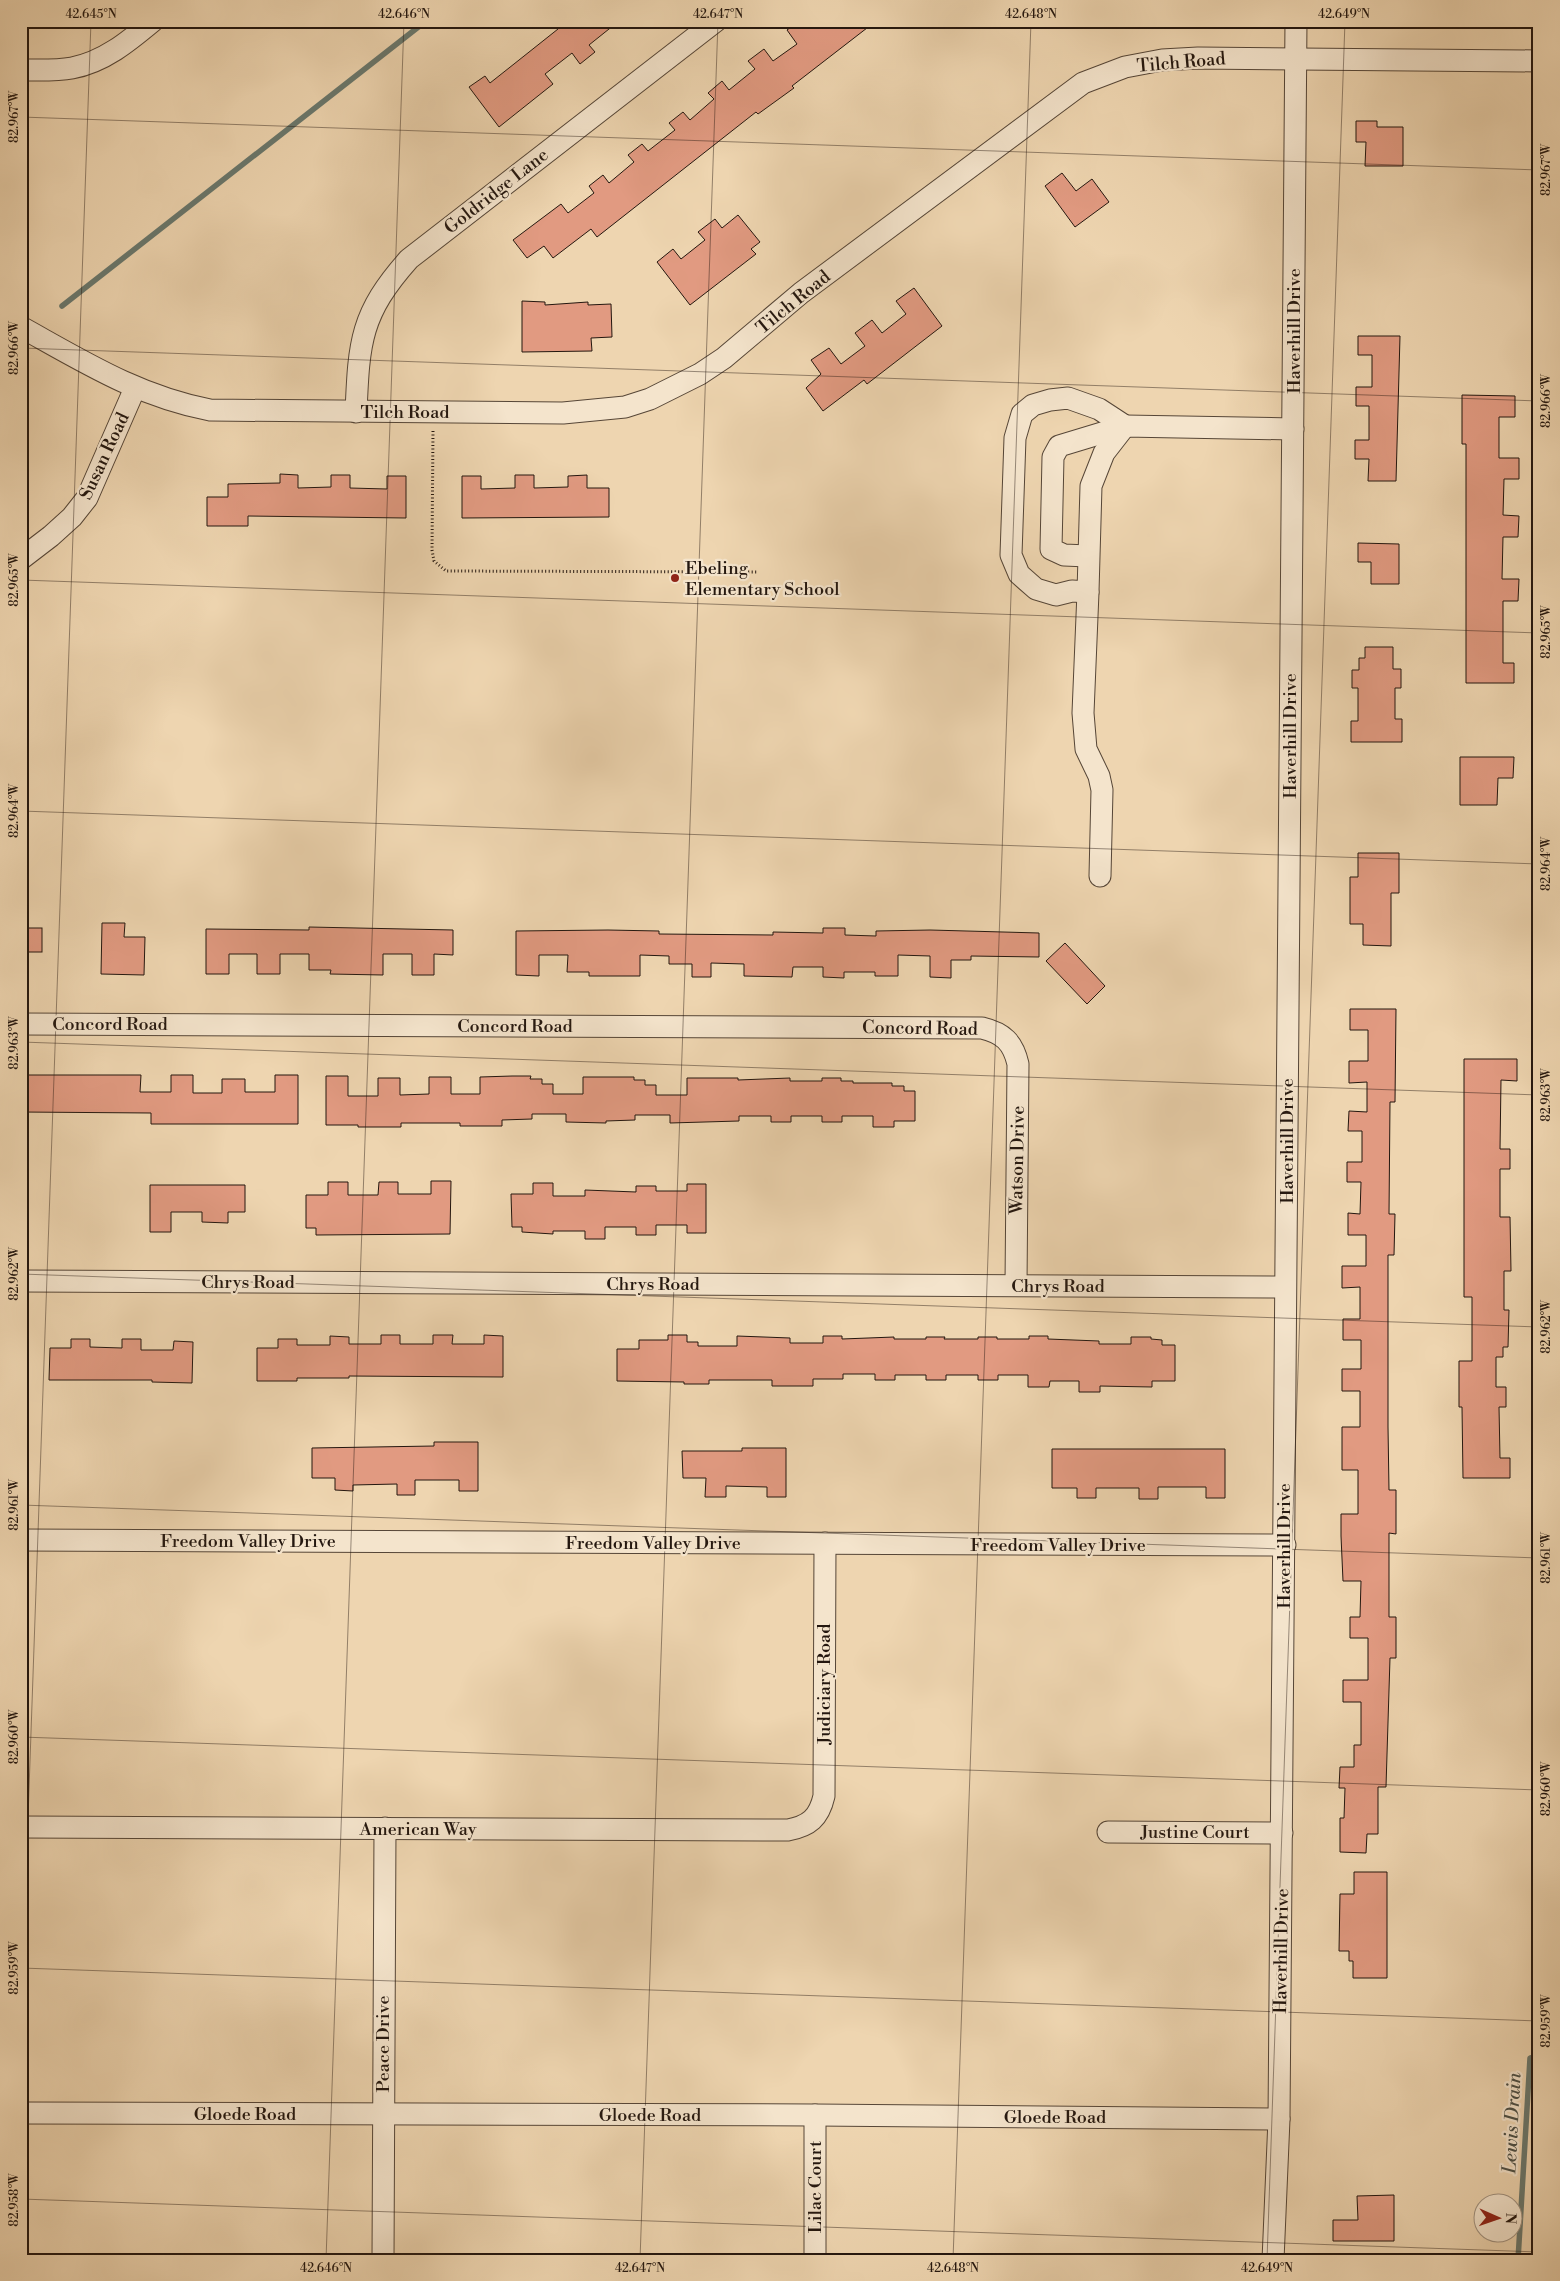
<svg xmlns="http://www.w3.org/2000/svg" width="1560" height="2281" viewBox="0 0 1560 2281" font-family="'Libre Bodoni',serif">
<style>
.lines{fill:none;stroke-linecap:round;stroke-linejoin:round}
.stream{stroke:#6a786d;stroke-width:5.5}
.building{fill:#e19a81;stroke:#24170f}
.minor-casing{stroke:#564637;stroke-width:23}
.path{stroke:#24170f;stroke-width:3;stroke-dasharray:1 2.5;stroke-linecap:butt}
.minor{stroke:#f4e4cc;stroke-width:21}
.ticks{fill:none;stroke:#24170f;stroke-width:1;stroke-opacity:0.45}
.poi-dot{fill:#8f2418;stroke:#f4e4cc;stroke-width:2}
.labels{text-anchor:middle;stroke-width:4.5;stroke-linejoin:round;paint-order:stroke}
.street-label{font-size:18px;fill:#24170f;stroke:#f4e4cc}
.poi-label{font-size:18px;fill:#24170f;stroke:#f4e4cc;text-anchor:start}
.water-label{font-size:19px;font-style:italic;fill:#4d5046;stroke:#f4e4cc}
.neatline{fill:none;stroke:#24170f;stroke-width:2}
.ticks-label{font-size:12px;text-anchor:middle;fill:#24170f}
</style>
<rect width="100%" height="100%" fill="#eed5b0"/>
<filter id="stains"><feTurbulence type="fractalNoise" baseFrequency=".004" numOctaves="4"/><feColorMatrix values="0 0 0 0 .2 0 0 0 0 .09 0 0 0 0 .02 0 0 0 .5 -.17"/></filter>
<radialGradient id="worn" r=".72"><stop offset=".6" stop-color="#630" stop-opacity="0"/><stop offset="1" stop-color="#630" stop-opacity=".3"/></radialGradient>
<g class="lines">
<g class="stream">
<path d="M62 306 426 21"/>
<path d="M1518 2260 1530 2058 1539 2055"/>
</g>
</g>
<g class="building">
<path d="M552 21H619L589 45 595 52 580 64 572 53 545 74 553 84 499 127 469 87 485 76 490 83 514 64 558 29Z"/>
<path d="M799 21H876L792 86 794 88 758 114 756 112 597 237 591 229 553 258 544 246 527 258 513 240 561 204 568 213 594 193 589 186 603 175 609 183 634 162 628 155 642 144 648 151 675 130 669 123 683 112 690 120 714 99 708 93 722 81 729 90 755 69 748 61 764 49 773 61 797 44 787 30Z"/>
<path d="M1356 121H1377V127H1403V166H1365L1366 142H1356Z"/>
<path d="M1062 173 1076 191 1092 179 1109 202 1075 227 1045 186Z"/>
<path d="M738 215 760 242 751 249 756 254 690 305 657 262 673 249 681 259 705 240 698 232 715 219 722 228Z"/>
<path d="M914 288 942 326 867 384 864 380 823 411 806 388 821 374 811 360 829 348 841 364 865 346 855 333 872 320 882 333 906 314 896 301Z"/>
<path d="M522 301 545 302V305L588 302V305L611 304 612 337 591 338 592 351 522 352Z"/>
<path d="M1358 336H1400L1396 481H1368L1369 459H1355V440H1369V406H1356V387H1372V355H1358Z"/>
<path d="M1462 395 1515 396V417H1499V458H1519V479H1504L1503 515 1519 516 1518 537H1503L1502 579H1519L1518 601H1503V663H1514V683H1466V444H1462Z"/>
<path d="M280 474 298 475V488L331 487V475H350V488L387 489V476H406V518L248 516V526H207V497H228V484L280 483Z"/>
<path d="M515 475H534V488L568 487V476L587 475V488H609V517L462 518V476H481V489L515 488Z"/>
<path d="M1358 543 1399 544V584H1371V562H1358Z"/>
<path d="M1365 647H1393V669H1401V688H1395V719H1402V742H1351V721H1358V688H1352V670H1359V658H1365Z"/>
<path d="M1460 757H1514L1513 778H1498L1497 805H1460Z"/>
<path d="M1358 853H1399V893H1391V946L1363 945V924H1350V877H1358Z"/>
<path d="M102 923H125L124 937H145L144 975 101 974Z"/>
<path d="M309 927 453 930V955L434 954V975H412V954H383V975L330 974 331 970H309V954H280V974H257V954H229V974H206V929L309 930Z"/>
<rect x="21" y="928" width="21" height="24"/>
<path d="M823 928H845V935L876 936V931L930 930 1039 933V957L971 956V960H951V978L930 977V956L898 955V976H875V972H844V978L823 977V967H793L792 977 744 976V964L711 963V977H692V964H669V956L640 955V976H589V972H567L568 955H539V976L516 975V931L608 930 659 931V934L773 935V932L823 933Z"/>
<path d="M1065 943 1105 986 1087 1004 1046 961Z"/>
<path d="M1350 1009H1396L1395 1102H1390L1389 1214H1395L1394 1255H1388V1427L1389 1490H1396V1534L1389 1533V1617H1396V1658H1390L1386 1787H1378V1834H1367L1366 1853 1340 1852V1818H1344L1345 1788H1339L1340 1767H1354V1745H1361V1702H1343V1680H1368V1638H1350V1617H1360L1361 1581H1343L1341 1536V1514H1358V1470H1342V1427H1360V1391H1342V1369H1361V1340H1343V1319H1360V1287L1342 1288V1266H1366V1235H1348V1213L1360 1214 1361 1182H1347V1162H1362V1131H1348L1349 1111 1367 1112V1082L1349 1083V1061H1368V1030H1350Z"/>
<path d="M1464 1059H1517V1081L1501 1080 1500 1149H1510V1169H1500V1217H1510L1511 1271H1504V1310H1509L1508 1347H1503V1357H1496V1387H1506V1407H1499L1500 1458H1510V1478H1463L1462 1407H1459V1361H1472V1297H1464Z"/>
<path d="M21 1075H141L140 1092H171V1075H193V1093H222V1079H245V1092H275V1075H298V1124H151V1113L21 1112Z"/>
<path d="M326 1076H348V1096H378V1078H400V1095L429 1094V1077H451V1094H480V1077L512 1076H531L530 1079H542V1084H553V1094H583V1077H634V1080H645V1085H656V1095H687V1078H738V1080L790 1078V1081H822V1078H841V1081H853V1083H892V1086H904V1091H915V1121H894V1127H873V1116H842V1122H822V1116H791V1122H771V1116H739V1121L670 1123V1115H635V1120L606 1121V1123L566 1122V1114H532V1119L502 1120V1126H460V1123H401V1127H358V1125H326Z"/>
<path d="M431 1181H451L450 1234 316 1235V1228H306V1195H328V1182H348V1195H378L379 1182H398V1194H431Z"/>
<path d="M533 1183H553V1196H585V1190L636 1192V1186H656V1191H687V1184H706V1233H687V1225H656V1235H636V1227H605V1239H585V1231H553V1234L522 1232V1227H512L511 1194H533Z"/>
<path d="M150 1185H245V1212H228V1223L202 1222V1212H171V1232H150Z"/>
<path d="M381 1335H400V1344H433V1335H453L452 1344H484V1335L503 1336V1377L349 1376V1378H297V1381H257V1348H278V1339H297V1345H330V1336L349 1337V1344H381Z"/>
<path d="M668 1335H687V1342H698V1346H737V1336L790 1338V1343H823V1336H842V1339L894 1337V1339H926V1337H945L944 1339H978V1337H997V1339H1029V1336H1048V1339L1099 1341V1344H1131V1337H1151V1339L1162 1340V1345H1175V1381H1152V1387L1100 1386V1392H1079V1381H1050L1049 1387H1028V1375H998V1380H978V1375H946V1380H926V1375H895V1380H875V1374H843V1379H813V1386H772V1380H709V1384H684V1382L617 1381V1349H639V1340H668Z"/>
<path d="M71 1339H90V1347L122 1348V1339H141V1350H173L174 1341 193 1342 192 1383 152 1382V1380H49L50 1348H71Z"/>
<path d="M434 1442H478V1491H459V1480H415V1495H397V1484L353 1485V1491L335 1490V1478H312V1448L434 1446Z"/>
<path d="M742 1448H786V1497H767V1487L726 1486V1497H705L706 1478H683L682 1451H742Z"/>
<path d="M1052 1449H1225V1498H1206V1487H1158V1499H1139V1488H1096V1498H1077V1488H1052Z"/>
<path d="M1354 1872H1387V1978H1353V1961H1349V1951H1339L1340 1894H1354Z"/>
<path d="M1394 2195V2241H1333V2220H1358L1357 2196Z"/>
</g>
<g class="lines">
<g class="minor-casing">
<g id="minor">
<path d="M21 70C38 70 56 71 72 68 104 62 129 41 153 21"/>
<path d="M21 327C84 362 138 396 210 410L563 413 625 407 650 399 700 374 724 358 801 293 1083 83 1125 67 1162 60 1198 58 1539 61"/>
<path d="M1068 398 1099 409 1125 426 1104 453 1091 486 1088 592 1072 591 1056 595 1036 589 1019 574 1011 555 1015 438 1022 414 1033 405 1050 400Z"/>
<path d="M356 412C359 342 360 314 409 259L716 21"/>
<path d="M1088 556 1064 555 1051 549 1053 457 1059 446 1125 426 1293 429"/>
<path d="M21 559 51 536 72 517 87 498 135 388"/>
<path d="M1088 592 1083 713 1086 749 1099 776 1102 790 1100 876"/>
<path d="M21 1024 982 1028C1003 1033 1013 1042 1018 1064L1016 1285"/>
<path d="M21 1281 1285 1287"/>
<path d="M21 1540 1285 1545"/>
<path d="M21 1827 788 1830C809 1826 819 1818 824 1796L825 1543"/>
<path d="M1108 1832 1282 1833"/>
<path d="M21 2113 815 2115 1279 2119"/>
<path d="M383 2260 385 1828"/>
<path d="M815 2260V2115"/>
<path d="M1273 2260 1279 2119 1296 21"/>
</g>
</g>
<path class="path" d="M433 431 432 550 434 561 446 571 757 572"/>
<use href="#minor" class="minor"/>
</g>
<path class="ticks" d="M21 117 1539 170M21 348 1539 401M21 580 1539 633M21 811 1539 864M21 1042 1539 1095M21 1274 1539 1327M21 1505 1539 1558M21 1737 1539 1790M21 1968 1539 2021M21 2018 91 21M21 2199 1539 2252M326 2260 404 21M640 2260 718 21M953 2260 1031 21M1267 2260 1345 21"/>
<circle class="poi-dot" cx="675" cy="578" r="5"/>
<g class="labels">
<g class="street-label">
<text transform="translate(1181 62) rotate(-5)" y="6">Tilch Road</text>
<text transform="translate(496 191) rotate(-38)" y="6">Goldridge Lane</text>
<text transform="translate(793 302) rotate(-39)" y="6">Tilch Road</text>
<text transform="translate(1294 331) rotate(-90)" y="6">Haverhill Drive</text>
<text x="405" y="418">Tilch Road</text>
<text transform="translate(104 456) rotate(-65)" y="6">Susan Road</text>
<text transform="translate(1290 736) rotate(-90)" y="6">Haverhill Drive</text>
<text x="110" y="1030">Concord Road</text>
<text x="515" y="1032">Concord Road</text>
<text transform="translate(920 1028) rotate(1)" y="6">Concord Road</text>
<text transform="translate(1287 1141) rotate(-90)" y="6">Haverhill Drive</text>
<text transform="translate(1017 1160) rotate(-89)" y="6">Watson Drive</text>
<text x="248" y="1288">Chrys Road</text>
<text x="653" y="1290">Chrys Road</text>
<text x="1058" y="1292">Chrys Road</text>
<text x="248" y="1547">Freedom Valley Drive</text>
<text x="653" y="1549">Freedom Valley Drive</text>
<text x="1058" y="1551">Freedom Valley Drive</text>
<text transform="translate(1284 1546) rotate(-90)" y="6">Haverhill Drive</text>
<text transform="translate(824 1684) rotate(-90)" y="6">Judiciary Road</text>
<text x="418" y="1835">American Way</text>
<text x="1195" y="1838">Justine Court</text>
<text transform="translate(1281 1951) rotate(-89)" y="6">Haverhill Drive</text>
<text transform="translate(383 2044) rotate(-90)" y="6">Peace Drive</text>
<text x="245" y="2120">Gloede Road</text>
<text x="650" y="2121">Gloede Road</text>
<text x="1055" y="2123">Gloede Road</text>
<text transform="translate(815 2187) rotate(-90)" y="6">Lilac Court</text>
</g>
<g class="poi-label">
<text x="685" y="574">Ebeling<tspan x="685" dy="21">Elementary School</tspan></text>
</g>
<g class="water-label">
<text transform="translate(1511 2123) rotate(-87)" y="7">Lewis Drain</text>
</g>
</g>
<rect width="1560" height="2281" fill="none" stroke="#eed5b0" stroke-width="55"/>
<g transform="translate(1498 2218) rotate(92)"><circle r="24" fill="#f4e4cc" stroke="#a19280"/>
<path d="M0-4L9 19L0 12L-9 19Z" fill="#8f2418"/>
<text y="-8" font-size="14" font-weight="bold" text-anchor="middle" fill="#24170f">N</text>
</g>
<rect x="28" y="28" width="1504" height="2226" class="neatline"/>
<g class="ticks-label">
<text x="91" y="18">42.645°N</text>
<text x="404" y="18">42.646°N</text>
<text x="718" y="18">42.647°N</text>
<text x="1031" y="18">42.648°N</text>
<text x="1344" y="18">42.649°N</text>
<text transform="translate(14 117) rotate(-90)" y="4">82.967°W</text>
<text transform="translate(1546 170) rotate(-90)" y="4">82.967°W</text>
<text transform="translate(14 348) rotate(-90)" y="4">82.966°W</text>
<text transform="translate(1546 401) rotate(-90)" y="4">82.966°W</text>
<text transform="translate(14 580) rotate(-90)" y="4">82.965°W</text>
<text transform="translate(1546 632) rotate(-90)" y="4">82.965°W</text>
<text transform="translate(14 811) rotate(-90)" y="4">82.964°W</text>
<text transform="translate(1546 864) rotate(-90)" y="4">82.964°W</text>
<text transform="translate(14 1043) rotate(-90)" y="4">82.963°W</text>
<text transform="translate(1546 1095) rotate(-90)" y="4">82.963°W</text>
<text transform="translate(14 1274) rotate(-90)" y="4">82.962°W</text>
<text transform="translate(1546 1327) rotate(-90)" y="4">82.962°W</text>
<text transform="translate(14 1505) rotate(-90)" y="4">82.961°W</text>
<text transform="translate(1546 1558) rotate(-90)" y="4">82.961°W</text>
<text transform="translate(14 1737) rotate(-90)" y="4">82.960°W</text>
<text transform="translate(1546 1789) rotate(-90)" y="4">82.960°W</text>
<text transform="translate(14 1968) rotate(-90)" y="4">82.959°W</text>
<text transform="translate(1546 2021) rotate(-90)" y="4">82.959°W</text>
<text transform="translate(14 2200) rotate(-90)" y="4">82.958°W</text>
<text x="326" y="2272">42.646°N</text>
<text x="640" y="2272">42.647°N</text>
<text x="953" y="2272">42.648°N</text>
<text x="1267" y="2272">42.649°N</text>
</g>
<rect width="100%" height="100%" filter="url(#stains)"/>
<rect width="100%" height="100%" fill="url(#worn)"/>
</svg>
